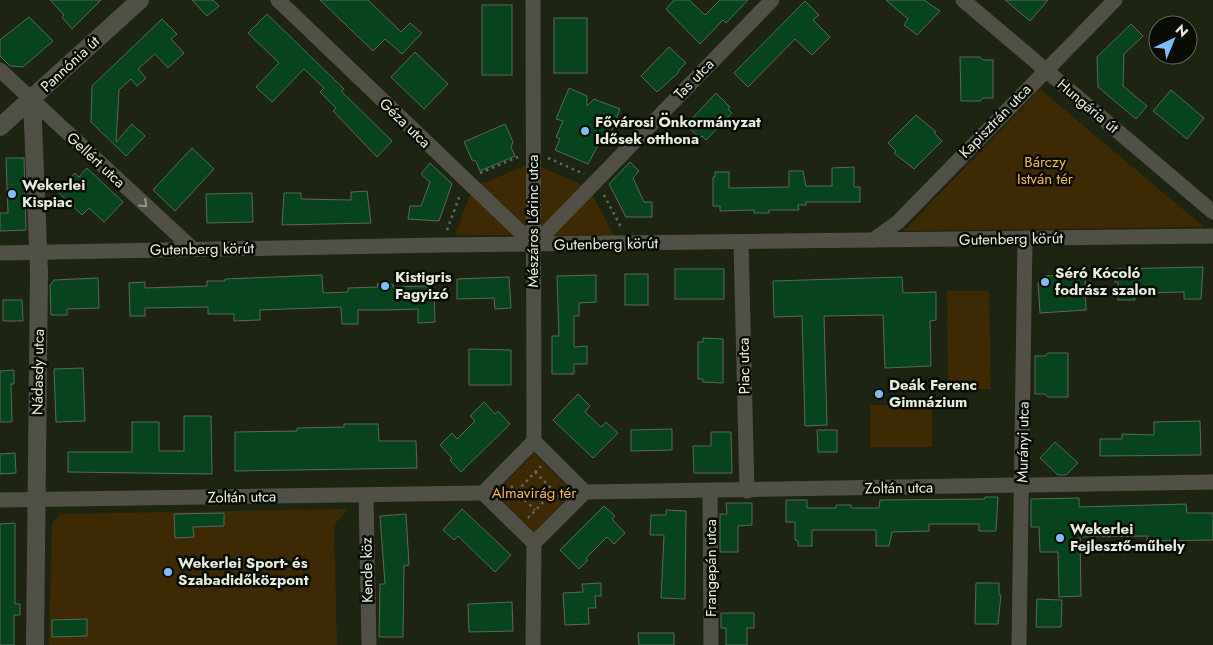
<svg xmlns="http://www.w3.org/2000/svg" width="1213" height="645" viewBox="0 0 1213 645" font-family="Jost,sans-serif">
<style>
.green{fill:#3e2905}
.building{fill:#07431d;stroke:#586a5b}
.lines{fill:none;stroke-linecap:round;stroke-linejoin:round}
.path{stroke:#646a5a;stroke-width:2.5;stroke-dasharray:2.5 4;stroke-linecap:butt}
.minor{stroke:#515047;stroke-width:15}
.tertiary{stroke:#515047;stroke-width:18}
.oneway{stroke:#94968c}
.poi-dot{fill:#7ebdf9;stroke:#090c05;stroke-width:2}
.labels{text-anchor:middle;stroke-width:5;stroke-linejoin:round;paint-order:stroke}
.street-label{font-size:15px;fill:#e7ece1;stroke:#090c05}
.poi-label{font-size:15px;font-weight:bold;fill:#e7ece1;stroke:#090c05;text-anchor:start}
.park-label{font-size:15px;fill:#f6b64e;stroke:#090c05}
</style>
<rect width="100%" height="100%" fill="#1d2412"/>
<g class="green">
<path d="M1040 89 1204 227 904 231Z"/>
<path d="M532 163 589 188 614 236 455 235 473 187Z"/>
<path d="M947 291H989L991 389H948Z"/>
<rect x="870" y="405" width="62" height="42"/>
<path d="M534 453 573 492 534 532 495 493Z"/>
<path d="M345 509 347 510 334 525 337 645H49L52 523 61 514Z"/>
</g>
<g class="building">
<path d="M50 0H101L72 29 62 17 64 15Z"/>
<path d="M192 0H213L219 6 207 16Z"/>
<path d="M320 0H368L401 32 410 23 422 33 402 54 385 39 373 51Z"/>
<path d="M674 0H689L705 15 720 0H748L726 23 723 20 700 44 666 9Z"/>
<path d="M886 0H924L940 11 917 35 904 25 908 19Z"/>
<path d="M1005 0H1048L1030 21Z"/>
<path d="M805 1 819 15 813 20 830 37 812 55 795 39 748 87 734 73Z"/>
<rect x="482" y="5" width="30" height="70"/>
<path d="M267 14 344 89 341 91 392 141 377 157 333 111 336 108 320 92 324 88 304 69 272 102 256 87 279 63 248 33Z"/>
<path d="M29 17 53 41 23 67 10 66 0 56V40Z"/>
<rect x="554" y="18" width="33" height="55"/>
<path d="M162 19 177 34 171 39 184 53 168 68 155 54 138 69 146 78 137 86 131 79 119 90 116 142 132 124 145 136 126 156 91 122 92 86Z"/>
<path d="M1131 24 1143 36 1124 54 1123 86 1147 106 1136 119 1098 87 1097 57Z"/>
<path d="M669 47 686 63 678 71 679 72 657 92 641 76Z"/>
<path d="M415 52 448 84 424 109 391 77Z"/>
<path d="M960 57H980L983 60H993V98H983L980 101H961Z"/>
<path d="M569 88 587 96V106L594 99 620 109 608 140 602 138 588 164 555 150 560 139 556 137 563 121 556 119Z"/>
<path d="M1171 90 1204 118 1187 139 1153 111Z"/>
<path d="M716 93 730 107 728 109 732 113 706 140 702 136 700 138 686 125Z"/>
<path d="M916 115 936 132 934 133 942 141 914 169 894 153 896 151 888 143Z"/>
<path d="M505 124 513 142 511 147 515 156 480 171 476 161 472 160 464 142Z"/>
<path d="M192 148 214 169 175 211 153 190Z"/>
<path d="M6 158H24L26 230 0 231V213H8Z"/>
<path d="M630 162 639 171 633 178 644 202H652V217H626L609 184Z"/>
<path d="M430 163 452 184 439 221 408 219 410 206H421L430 182 421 174Z"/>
<path d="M854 167V187H860V202H806V205H798L799 210H769V213H754V210L720 211V206H713V177H715V172H729V188L789 187V171H803L806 186H832V168Z"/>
<path d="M87 168 123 202 104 222 89 208 82 215 58 192 75 173 79 177Z"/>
<path d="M367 191 371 223 282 225 284 193H301V199L351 200V192Z"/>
<path d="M252 193 253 222 207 223 206 194Z"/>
<path d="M1203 267 1201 299H1184V292L1134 293 1135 300H1118V282H1115L1114 269Z"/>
<rect x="675" y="269" width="49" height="30"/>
<rect x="625" y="274" width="23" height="31"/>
<path d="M1085 274 1086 310 1040 313 1038 283 1046 276Z"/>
<path d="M322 275 323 293 348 292V288L378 287 377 284H393V287L427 286V291H434L435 322 418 323V309L386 310H358V324H342L341 307 260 310V320L234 321V314H208V307L145 308V316H130L129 283 145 282V288L207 286V281H225V279Z"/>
<path d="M596 275V302L579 303V316H574V347L587 346V364H574V374H552V336H559L557 276Z"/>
<path d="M509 277 511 308 495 309 494 298 457 299V279Z"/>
<path d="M902 277 903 293 936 292V320L930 321 931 366 885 368 883 315 824 316 827 425 805 426 802 316 774 317 773 281Z"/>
<path d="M98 278 99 308 67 309V315H51L50 286 54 280Z"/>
<path d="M3 300H22L23 321H3Z"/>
<path d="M703 338 723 339V383L703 382V379H698V342H703Z"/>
<path d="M469 349 511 350V385H469Z"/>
<path d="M1048 353H1068V397H1048L1045 394H1035V356H1045Z"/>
<path d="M83 368 85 421 56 422 54 369Z"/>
<path d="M14 370V384H11L12 422H0V371Z"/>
<path d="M578 394 590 406 585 412 601 427 606 422 618 433 593 458 553 420Z"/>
<path d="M484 402 495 414 498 411 510 424 461 472 450 460 452 458 440 445 452 433 457 439 475 421 470 416Z"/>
<path d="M184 416H211L212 474 68 472V452H132V422H159V451H184Z"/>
<path d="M1200 421 1201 455 1100 456V439H1122V434L1154 435V422Z"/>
<path d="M344 424H378L379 441H416L417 468 235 471V432L297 431V428L344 427Z"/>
<path d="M672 429V450L631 451V430Z"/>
<path d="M817 430H837V452H818Z"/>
<path d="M711 432H731L732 473H694L693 446H711Z"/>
<path d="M1055 442 1078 463 1066 475H1058L1040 458Z"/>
<path d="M15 453 16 473 0 474V454Z"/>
<path d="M985 497H998L996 531H979V524H929V531L892 532 889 546H876V530H812V546H798V541L795 540V522H786V500H807V508H836V505H851V508H879L880 500 985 499Z"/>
<path d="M1079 498V507L1186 504 1187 513H1213V540L1147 541V536L1080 537 1081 596 1059 597 1058 552H1040L1039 527H1031V499Z"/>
<path d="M726 503H752V525L738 526V552H720V514H727Z"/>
<path d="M604 506 615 516 612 519 625 533 614 544 607 537 586 558 588 560 579 569 560 550Z"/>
<path d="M462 509 511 555 495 572 458 536 454 540 443 530Z"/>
<path d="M666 510 686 511 685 599 661 598 664 535H650L651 515H666Z"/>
<path d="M224 513V526L193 527 194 537 175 538 174 514Z"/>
<path d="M406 514 409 565 404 566 403 637H379L380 584H385L380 516Z"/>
<path d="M15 523V604H20V615H14V645H0V524Z"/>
<path d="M601 583V596H595L596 608H588L589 624 565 625 563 593 583 592 582 584Z"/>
<path d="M976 583H999V595H1001L998 624H975Z"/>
<path d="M1037 599 1062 600 1061 627H1036Z"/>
<path d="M512 602 513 631 469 632 468 604Z"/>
<path d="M721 613H754V628H747V645H726V628H721Z"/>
<path d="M87 619V636L52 637V620Z"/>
<path d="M638 633H674V645H639Z"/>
</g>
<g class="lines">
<g class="path">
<path d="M548 158 584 174"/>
<path d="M480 173 518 157"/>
<path d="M604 195 621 227"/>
<path d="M447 230 460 195"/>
<path d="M535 472 561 498"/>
<path d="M511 486 535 510"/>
<path d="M517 491 541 466"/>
<path d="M528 518 554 491"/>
</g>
<g class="minor">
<path d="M278 0 534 245"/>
<path d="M533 0 534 441"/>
<path d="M963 0 1213 212"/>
<path d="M0 70 193 249"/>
<path d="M873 240 898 222 1115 0"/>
<path d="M741 242 747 491"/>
<path d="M534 245 772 0"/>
<path d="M0 253 442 245 1213 236"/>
<path d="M534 441 585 492 534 543 483 493Z"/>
<path d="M710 491 711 645"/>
<path d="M585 492 1213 482"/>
<path d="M366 495 369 645"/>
<path d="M0 500 483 493"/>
<path d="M533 645 534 543"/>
<path d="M1019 645 1025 238"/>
</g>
<g class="tertiary">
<path d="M32 99 39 272 35 645"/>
<path d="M0 127 140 0"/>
</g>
</g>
<defs><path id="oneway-chevron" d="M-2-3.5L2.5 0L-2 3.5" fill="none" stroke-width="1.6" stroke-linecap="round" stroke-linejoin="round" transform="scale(1.25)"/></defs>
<use class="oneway" href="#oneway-chevron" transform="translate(144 204) rotate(43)"/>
<g class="poi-dot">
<circle cx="585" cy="131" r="5"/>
<circle cx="12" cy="194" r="5"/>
<circle cx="1045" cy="282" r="5"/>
<circle cx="385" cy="286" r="5"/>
<circle cx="879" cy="394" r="5"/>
<circle cx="1060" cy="538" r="5"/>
<circle cx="168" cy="572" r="5"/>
</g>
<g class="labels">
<g class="street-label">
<text transform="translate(70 64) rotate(-43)" y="5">Pannónia út</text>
<text transform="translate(694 79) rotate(-46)" y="5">Tas utca</text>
<text transform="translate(1088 106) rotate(40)" y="5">Hungária út</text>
<text transform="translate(995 121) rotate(-46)" y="5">Kapisztrán utca</text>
<text transform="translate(405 123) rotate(44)" y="5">Géza utca</text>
<text transform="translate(96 160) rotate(43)" y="5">Gellért utca</text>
<text transform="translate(533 221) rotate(-90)" y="5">Mészáros Lőrinc utca</text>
<text transform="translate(1011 239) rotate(-1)" y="5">Gutenberg körút</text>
<text transform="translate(606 244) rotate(-1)" y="5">Gutenberg körút</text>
<text transform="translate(202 249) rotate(-1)" y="5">Gutenberg körút</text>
<text transform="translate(744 366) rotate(-91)" y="5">Piac utca</text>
<text transform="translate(38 372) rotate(-89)" y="5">Nádasdy utca</text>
<text transform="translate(1023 442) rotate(-89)" y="5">Murányi utca</text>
<text transform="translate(899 488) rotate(-1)" y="5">Zoltán utca</text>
<text transform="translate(242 497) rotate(-1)" y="5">Zoltán utca</text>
<text transform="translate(711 568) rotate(-90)" y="5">Frangepán utca</text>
<text transform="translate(367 570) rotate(-91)" y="5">Kende köz</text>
</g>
<g class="poi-label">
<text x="595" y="127">Fővárosi Önkormányzat<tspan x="595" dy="17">Idősek otthona</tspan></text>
<text x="22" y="190">Wekerlei<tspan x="22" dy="17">Kispiac</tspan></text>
<text x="1055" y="278">Séró Kócoló<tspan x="1055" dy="17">fodrász szalon</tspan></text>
<text x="395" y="282">Kistigris<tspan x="395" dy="17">Fagyizó</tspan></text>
<text x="889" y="390">Deák Ferenc<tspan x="889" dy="17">Gimnázium</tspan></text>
<text x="1070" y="534">Wekerlei<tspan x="1070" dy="17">Fejlesztő-műhely</tspan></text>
<text x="178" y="568">Wekerlei Sport- és<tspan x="178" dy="17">Szabadidőközpont</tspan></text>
</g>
<g class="park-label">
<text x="1045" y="167">Bárczy<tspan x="1045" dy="17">István tér</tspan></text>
<text x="534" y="498">Almavirág tér</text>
</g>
</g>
<g transform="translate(1173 40) rotate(44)"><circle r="24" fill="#090c05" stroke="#62665d"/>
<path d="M0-4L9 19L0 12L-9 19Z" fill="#7ebdf9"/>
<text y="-8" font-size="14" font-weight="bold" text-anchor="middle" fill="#e7ece1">N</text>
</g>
</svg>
